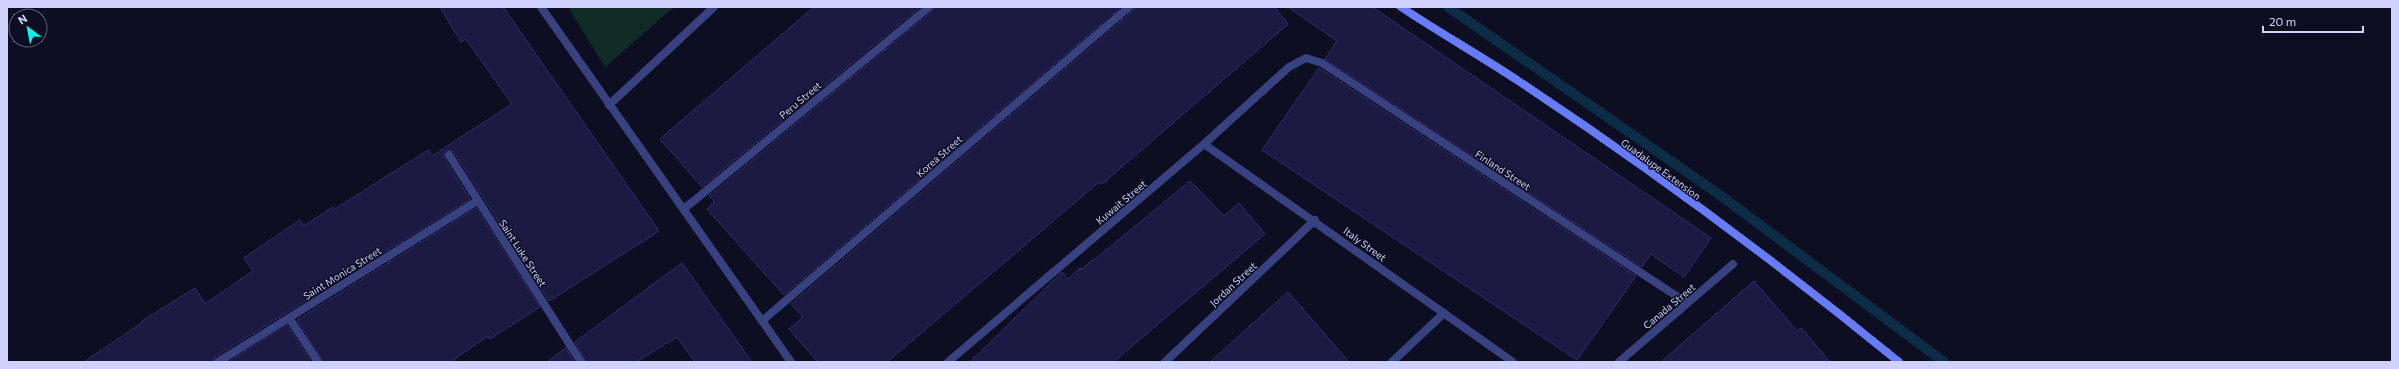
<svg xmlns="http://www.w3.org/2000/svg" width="2399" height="369" viewBox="0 0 2399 369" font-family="Commissioner,sans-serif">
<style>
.green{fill:#112c27}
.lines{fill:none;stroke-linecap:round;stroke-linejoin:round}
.stream{stroke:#0d2c47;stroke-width:10}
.building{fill:#1c1a43;stroke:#2f2c6f}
.street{stroke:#394281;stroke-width:8}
.secondary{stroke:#677bfd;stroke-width:8}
.labels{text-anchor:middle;stroke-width:3;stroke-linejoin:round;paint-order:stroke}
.street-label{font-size:10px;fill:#cfd1fe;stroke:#0e0e22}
</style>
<rect width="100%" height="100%" fill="#0e0e22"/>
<path class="green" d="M568 7H674L605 67Z"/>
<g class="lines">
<path class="stream" d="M1448 7 1720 195 1944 362"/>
</g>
<g class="building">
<path d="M440 7H503L659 231 549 301 454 152 448 150 444 153V158L470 199 215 357 213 362H84L143 322 142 321 195 288 205 304 253 271 244 258 300 220 304 226 333 207 335 209 428 150 432 156 512 104 466 39 461 42Z"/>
<path d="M814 7H920L702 187 660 139Z"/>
<path d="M934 7H1121L784 295 707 209 715 202 709 196 932 11Z"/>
<path d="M1134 7H1274L1288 24 1102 184 1099 182 887 362H818L789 329 803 317 791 304 1133 11Z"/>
<path d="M1288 7H1372L1711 238 1684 277 1651 254 1642 267 1325 59 1337 41Z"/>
<path d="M1319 68 1636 276 1577 360 1262 150Z"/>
<path d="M1190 181 1224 216 1239 203 1265 234 1113 362H970L1062 272 1068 279 1080 268 1082 270 1092 260 1093 261Z"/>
<path d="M476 208 540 307 490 339 488 336 450 362H323L297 320Z"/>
<path d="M682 263 752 362H695L677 337 636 362H586L575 342Z"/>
<path d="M1754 281 1797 331 1801 328 1830 362H1661Z"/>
<path d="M1288 292 1349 362H1210Z"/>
<path d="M287 325 311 362H228Z"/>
<path d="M566 348 574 362H547Z"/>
</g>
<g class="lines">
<g class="street">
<path d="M541 7 791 362"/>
<path d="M609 105 714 7"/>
<path d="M1204 144 1513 362"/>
<path d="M449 155 581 362"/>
<path d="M684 209 929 7"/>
<path d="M289 318 318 362"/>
<path d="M762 321 1129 7"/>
<path d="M218 362 477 201"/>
<path d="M948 362 1204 144 1289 67 1306 58 1322 63 1687 303"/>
<path d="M1165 362 1315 220"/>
<path d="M1392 362 1444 313"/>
<path d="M1619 362 1733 264"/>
</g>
<path class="secondary" d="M1401 7C1440 33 1481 56 1520 82 1651 169 1778 263 1899 362"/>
</g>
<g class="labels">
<g class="street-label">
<text transform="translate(800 100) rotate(-40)" y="4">Peru Street</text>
<text transform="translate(939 156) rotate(-41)" y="4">Korea Street</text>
<text transform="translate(1661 169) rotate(36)" y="4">Guadalupe Extension</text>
<text transform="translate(1503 170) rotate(33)" y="4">Finland Street</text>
<text transform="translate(1121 202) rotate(-40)" y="4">Kuwait Street</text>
<text transform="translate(1365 244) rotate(36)" y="4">Italy Street</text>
<text transform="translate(523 253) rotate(57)" y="4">Saint Luke Street</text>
<text transform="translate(342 273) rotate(-32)" y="4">Saint Monica Street</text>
<text transform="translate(1233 284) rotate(-43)" y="4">Jordan Street</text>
<text transform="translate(1669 306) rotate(-40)" y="4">Canada Street</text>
</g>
</g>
<rect width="2399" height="369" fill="none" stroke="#cfd1fe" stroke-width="16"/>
<g transform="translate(28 28) rotate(328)"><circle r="19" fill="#0e0e22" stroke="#5b5c7a"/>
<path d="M0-3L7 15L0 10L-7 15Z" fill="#03f7ea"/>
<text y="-6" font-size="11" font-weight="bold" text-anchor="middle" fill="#cfd1fe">N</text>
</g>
<path d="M2263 26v6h100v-6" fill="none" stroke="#cfd1fe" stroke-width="2"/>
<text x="2269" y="26" font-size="12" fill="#cfd1fe" stroke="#0e0e22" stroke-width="3" paint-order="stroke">20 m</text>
</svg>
